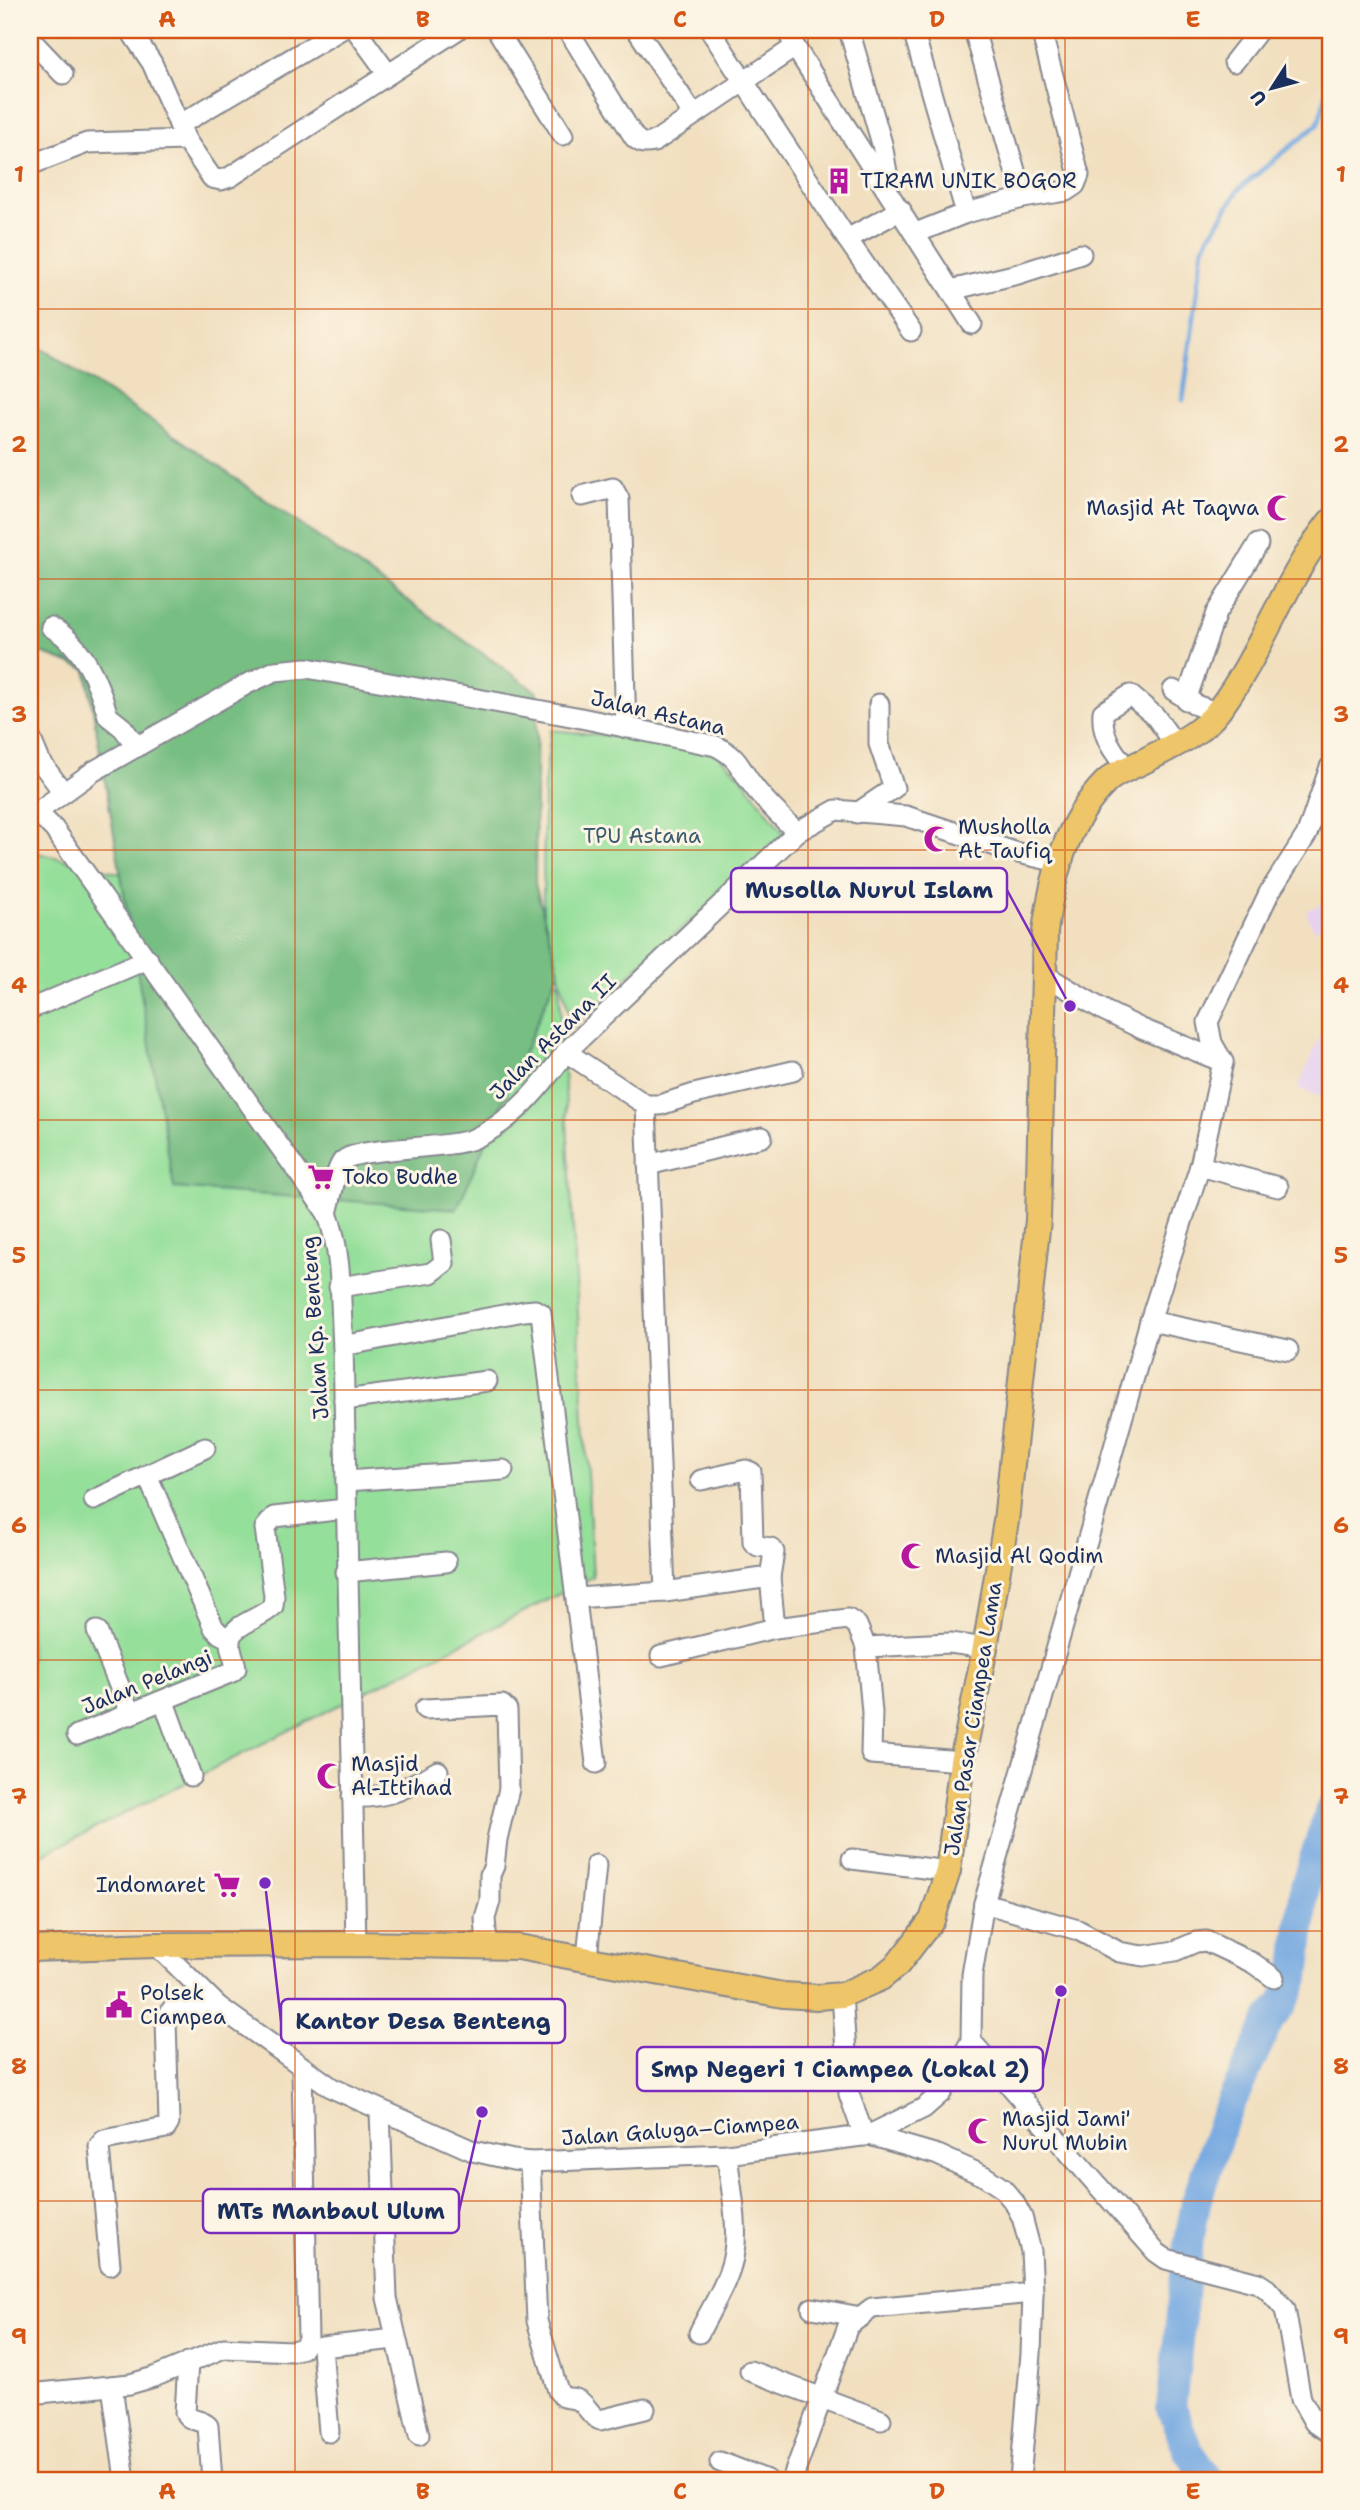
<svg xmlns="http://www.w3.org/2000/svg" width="1360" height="2510" viewBox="0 0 1360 2510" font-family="'Shantell Sans',sans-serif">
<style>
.built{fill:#e6d2f0}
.green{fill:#94df9a;stroke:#58877c;stroke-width:2}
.forest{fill:#77be82;stroke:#497670;stroke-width:2}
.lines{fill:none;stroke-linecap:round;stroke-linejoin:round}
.stream{stroke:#75a8e1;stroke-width:5}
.river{stroke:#75a8e1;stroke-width:30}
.minor-casing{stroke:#86878e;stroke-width:23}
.major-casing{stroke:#86878e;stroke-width:28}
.minor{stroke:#fff;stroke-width:19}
.major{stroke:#eec569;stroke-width:24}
.grid{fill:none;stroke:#d45514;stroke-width:2;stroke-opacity:0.55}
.labels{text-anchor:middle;stroke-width:6;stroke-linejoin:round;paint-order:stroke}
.poi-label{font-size:21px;fill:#1b2f5e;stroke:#fcf5e5;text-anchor:start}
.street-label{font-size:21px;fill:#1b2f5e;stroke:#fcf5e5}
.park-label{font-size:21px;fill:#395b6d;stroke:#fcf5e5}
.leader{fill:none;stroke:#7b2cbf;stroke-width:2.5}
.callout-dot{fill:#7b2cbf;stroke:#fcf5e5;stroke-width:2.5}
.callout{fill:#fcf5e5;stroke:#7b2cbf;stroke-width:2.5}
.callout-label{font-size:23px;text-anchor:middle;font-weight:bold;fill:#1b2f5e}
.neatline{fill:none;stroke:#d45514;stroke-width:2.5}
.grid-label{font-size:23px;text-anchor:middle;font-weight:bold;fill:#d45514}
</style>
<rect width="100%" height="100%" fill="#fcf5e5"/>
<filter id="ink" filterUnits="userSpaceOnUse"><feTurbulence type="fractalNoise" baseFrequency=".0143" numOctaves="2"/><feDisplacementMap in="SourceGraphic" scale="14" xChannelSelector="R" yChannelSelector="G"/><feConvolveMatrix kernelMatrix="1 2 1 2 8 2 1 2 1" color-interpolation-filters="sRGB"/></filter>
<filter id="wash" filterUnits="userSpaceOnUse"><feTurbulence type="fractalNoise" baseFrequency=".00686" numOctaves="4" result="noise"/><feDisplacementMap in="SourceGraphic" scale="28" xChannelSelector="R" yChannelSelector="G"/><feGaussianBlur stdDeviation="1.57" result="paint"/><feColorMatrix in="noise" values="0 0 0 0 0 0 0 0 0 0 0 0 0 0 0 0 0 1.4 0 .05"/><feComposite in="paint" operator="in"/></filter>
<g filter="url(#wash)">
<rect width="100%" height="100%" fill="#f1dfbf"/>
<g class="built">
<path d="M1330 900V924L1314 930 1306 911Z"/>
<path d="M1330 1012V1101L1298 1088Z"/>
</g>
<g class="green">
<path d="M551 730 666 741 717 754 740 775 784 834 740 880 656 950 573 1028 543 914 544 786Z"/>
<path d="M30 851 559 982 593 1577 32 1860H30Z"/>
</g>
<path class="forest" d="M30 341 181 440 537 692 535 884 559 971 457 1209 174 1188 86 669 30 649Z"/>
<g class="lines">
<path class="stream" d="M1183 400 1203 247 1239 189 1318 124 1330 83"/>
<path class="river" d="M1209 2480 1188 2450 1171 2408 1188 2247 1196 2202 1224 2118 1270 2019 1283 2004 1295 1978 1305 1886 1330 1810"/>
</g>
</g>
<g filter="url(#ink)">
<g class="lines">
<g class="minor-casing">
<g id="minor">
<path d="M130 30 152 63 186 140 212 178 221 180 230 177 457 30"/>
<path d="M356 30 388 74"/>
<path d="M497 30 563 135"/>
<path d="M568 30 634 137C641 144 645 144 654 142L795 47"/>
<path d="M637 30 693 114"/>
<path d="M710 30 847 239 911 331"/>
<path d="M787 30 795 47 972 324"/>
<path d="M849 30 882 144 889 184"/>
<path d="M913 30 966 213"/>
<path d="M974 30 1023 198"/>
<path d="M30 39 63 74"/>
<path d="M1234 62 1259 30"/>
<path d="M179 125 340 30"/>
<path d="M30 165 87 143 186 140"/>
<path d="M916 233 966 213 1023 198 1066 191 1075 185 1079 175 1041 30"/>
<path d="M847 239 901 210"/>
<path d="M951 290 1018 274 1081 254"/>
<path d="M582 496 613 488 619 499 626 728"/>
<path d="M51 627C84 646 98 681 108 716L123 728 137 747"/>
<path d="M1173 690 1198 706 1217 712"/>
<path d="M1186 700 1216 613 1258 544"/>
<path d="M30 737 40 761 63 792"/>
<path d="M1127 769C1113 751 1101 736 1103 712L1130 695 1155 716 1175 744"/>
<path d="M30 809 37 812 54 829 327 1213C343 1254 340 1303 343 1346L356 1944"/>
<path d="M37 812 94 771 247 684 275 671 307 668 576 717 716 746C741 759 738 767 754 787 767 804 782 818 797 832"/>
<path d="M857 813 894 788 879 744V704"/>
<path d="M1043 974 1105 1011 1142 1029 1223 1062"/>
<path d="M30 1009 148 959"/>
<path d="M566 1052 646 1105H660L694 1094 793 1071"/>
<path d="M646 1105 665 1592"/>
<path d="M648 1165 762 1137"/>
<path d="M1200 1166 1278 1187"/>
<path d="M327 1213C331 1201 335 1171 342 1162 354 1146 447 1150 473 1139 512 1123 542 1085 566 1052L797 832 836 810 906 816 1014 852 1058 862"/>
<path d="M339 1287 431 1273 444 1263 441 1240"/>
<path d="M1150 1321 1288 1350"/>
<path d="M343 1346 524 1311 535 1310 541 1313 596 1763"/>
<path d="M344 1400 487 1381"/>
<path d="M147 1475 214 1628 220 1634 230 1639"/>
<path d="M701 1480 746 1470 751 1472 753 1542 758 1546 771 1548 774 1552 770 1577 775 1628"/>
<path d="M346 1481 503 1470"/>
<path d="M94 1500 205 1448"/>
<path d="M346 1572 446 1562"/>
<path d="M576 1598 665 1592 770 1577"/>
<path d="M97 1631 131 1715"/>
<path d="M866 1647 950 1643 985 1648"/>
<path d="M661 1656 775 1628 848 1619 857 1625 866 1647 872 1712 871 1754 962 1761"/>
<path d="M164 1702 191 1776"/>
<path d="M425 1709 502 1705 507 1710 509 1789 497 1839 494 1866 490 1875V1901L485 1918 487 1946"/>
<path d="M77 1735 232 1672 236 1668C235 1658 229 1649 230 1640 232 1624 263 1618 273 1606L274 1596 265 1528 274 1517 345 1509"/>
<path d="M352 1797C388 1799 406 1788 438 1771"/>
<path d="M852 1859 948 1871"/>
<path d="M984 1903 1078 1930 1119 1952 1143 1956 1175 1951 1196 1942 1206 1941 1253 1963 1274 1978"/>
<path d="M156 1945 218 2006 332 2088 473 2151 513 2160 530 2162 727 2154 869 2135 938 2155 984 2176 1002 2188 1014 2202 1022 2217 1031 2251 1033 2293 1031 2354 1020 2480"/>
<path d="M587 1958 596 1865"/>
<path d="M842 1995 849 2094 864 2136"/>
<path d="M971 2041 1156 2252 1166 2259 1258 2283 1267 2289 1285 2309 1301 2399 1314 2422 1330 2433"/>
<path d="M380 2111 387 2298 419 2435"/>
<path d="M869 2135 924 2108 941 2093 971 2041 972 1975 984 1903 1150 1321 1200 1166 1223 1062 1212 1043 1208 1022 1269 893 1307 834 1330 767"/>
<path d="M530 2162 537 2321 558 2391 563 2397C568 2398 572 2398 576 2399 587 2403 589 2416 600 2420L645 2409"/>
<path d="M110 2265 99 2146 104 2140 166 2128 169 2123 166 2020 174 2006H218"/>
<path d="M812 2308 861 2317"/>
<path d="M699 2333C711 2308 730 2280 734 2252 739 2223 730 2184 727 2154"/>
<path d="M188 2362 185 2413C190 2422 201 2419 208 2426L212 2480"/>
<path d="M750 2371 881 2420"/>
<path d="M112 2386 125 2480"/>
<path d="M30 2394 130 2384 154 2377 224 2348 292 2351 303 2348 308 2339 302 2069"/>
<path d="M329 2432 322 2347 395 2339"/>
<path d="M720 2462 767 2480"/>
<path d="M792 2480 848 2326 872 2308 1033 2293"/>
</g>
</g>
<g class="major-casing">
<path id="major" d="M30 1949 156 1945 356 1944 518 1947 783 1995 818 1997 842 1995 881 1978 898 1964 932 1920 948 1871 962 1761 985 1648 1006 1521 1038 1220 1045 932C1052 877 1066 822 1106 782 1116 772 1132 767 1144 761 1170 747 1200 735 1218 711 1263 652 1284 580 1330 522"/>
</g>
<use href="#minor" class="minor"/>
<use href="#major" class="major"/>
</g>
</g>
<path class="grid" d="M295 30V2480M552 30V2480M808 30V2480M1065 30V2480M30 309H1330M30 579H1330M30 850H1330M30 1120H1330M30 1390H1330M30 1660H1330M30 1931H1330M30 2201H1330"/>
<defs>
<g id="building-bare" transform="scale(2.1)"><path d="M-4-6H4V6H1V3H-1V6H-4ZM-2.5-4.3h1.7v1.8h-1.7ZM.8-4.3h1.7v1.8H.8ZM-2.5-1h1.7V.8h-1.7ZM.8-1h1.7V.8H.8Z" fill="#b5179e" stroke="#fcf5e5" stroke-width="2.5" paint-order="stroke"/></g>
<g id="mosque-bare" transform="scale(2.1)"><path d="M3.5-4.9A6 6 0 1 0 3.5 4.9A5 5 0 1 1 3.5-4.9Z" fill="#b5179e" stroke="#fcf5e5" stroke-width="2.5" paint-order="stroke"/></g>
<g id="supermarket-bare" transform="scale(2.1)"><path d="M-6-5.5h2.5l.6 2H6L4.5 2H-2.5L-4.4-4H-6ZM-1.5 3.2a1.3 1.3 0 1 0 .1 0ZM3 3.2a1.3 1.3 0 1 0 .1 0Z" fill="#b5179e" stroke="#fcf5e5" stroke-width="2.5" paint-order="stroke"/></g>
<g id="civic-bare" transform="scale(2.1)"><path d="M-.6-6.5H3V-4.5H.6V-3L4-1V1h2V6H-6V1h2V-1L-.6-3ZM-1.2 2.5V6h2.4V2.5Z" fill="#b5179e" stroke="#fcf5e5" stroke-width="2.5" paint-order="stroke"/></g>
</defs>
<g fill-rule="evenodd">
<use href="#building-bare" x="839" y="181"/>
<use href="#mosque-bare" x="1280" y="508"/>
<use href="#mosque-bare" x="937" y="839"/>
<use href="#supermarket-bare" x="321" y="1177"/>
<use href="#mosque-bare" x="914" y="1556"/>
<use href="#mosque-bare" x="330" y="1776"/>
<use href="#supermarket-bare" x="227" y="1885"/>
<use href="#civic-bare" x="119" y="2005"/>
<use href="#mosque-bare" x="981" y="2131"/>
</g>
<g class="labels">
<g class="poi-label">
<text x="860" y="188">TIRAM UNIK BOGOR</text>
<text x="1259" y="515" text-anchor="end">Masjid At Taqwa</text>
<text x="958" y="834">Musholla<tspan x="958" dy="24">At Taufiq</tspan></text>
<text x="342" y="1184">Toko Budhe</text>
<text x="935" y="1563">Masjid Al Qodim</text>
<text x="351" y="1771">Masjid<tspan x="351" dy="24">Al-Ittihad</tspan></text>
<text x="206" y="1892" text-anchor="end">Indomaret</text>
<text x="140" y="2000">Polsek<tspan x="140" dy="24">Ciampea</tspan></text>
<text x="1002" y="2126">Masjid Jami'<tspan x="1002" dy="24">Nurul Mubin</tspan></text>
</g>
<g class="street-label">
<text transform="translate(658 713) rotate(13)" y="7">Jalan Astana</text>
<text transform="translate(553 1037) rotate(-45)" y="7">Jalan Astana II</text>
<text transform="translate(315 1328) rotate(-94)" y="7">Jalan Kp. Benteng</text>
<text transform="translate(147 1682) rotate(-22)" y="7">Jalan Pelangi</text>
<text transform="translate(973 1719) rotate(-81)" y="7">Jalan Pasar Ciampea Lama</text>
<text transform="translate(680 2130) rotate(-4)" y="7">Jalan Galuga–Ciampea</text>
</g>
<g class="park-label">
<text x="642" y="843">TPU Astana</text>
</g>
</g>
<path class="leader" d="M1070 1006L1007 890M265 1883L281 2021M1061 1991L1043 2069M482 2112L459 2211"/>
<g class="callout-dot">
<circle cx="1070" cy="1006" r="7"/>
<circle cx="265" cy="1883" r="7"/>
<circle cx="1061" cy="1991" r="7"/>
<circle cx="482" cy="2112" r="7"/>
</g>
<g class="callout">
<rect x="731" y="868" width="276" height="44" rx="7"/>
<rect x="281" y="1999" width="284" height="44" rx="7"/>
<rect x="637" y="2047" width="406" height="44" rx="7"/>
<rect x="203" y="2189" width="256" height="44" rx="7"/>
</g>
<g class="callout-label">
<text x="869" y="898">Musolla Nurul Islam</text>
<text x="423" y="2029">Kantor Desa Benteng</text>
<text x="840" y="2077">Smp Negeri 1 Ciampea (Lokal 2)</text>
<text x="331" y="2219">MTs Manbaul Ulum</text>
</g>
<rect width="1360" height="2510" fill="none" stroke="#fcf5e5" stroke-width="77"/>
<g transform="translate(1272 88) rotate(234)" stroke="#fcf5e5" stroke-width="5" paint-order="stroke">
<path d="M0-5L12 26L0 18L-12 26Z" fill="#1b2f5e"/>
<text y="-10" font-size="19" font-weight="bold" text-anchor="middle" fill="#1b2f5e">U</text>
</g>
<rect x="38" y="38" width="1284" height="2434" class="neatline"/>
<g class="grid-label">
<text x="167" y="27">A</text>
<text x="423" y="27">B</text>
<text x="680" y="27">C</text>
<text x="937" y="27">D</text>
<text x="1193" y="27">E</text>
<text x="19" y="182">1</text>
<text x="1341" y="182">1</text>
<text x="19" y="452">2</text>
<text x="1341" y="452">2</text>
<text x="19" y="722">3</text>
<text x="1341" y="722">3</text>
<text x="19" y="993">4</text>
<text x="1341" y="993">4</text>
<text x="19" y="1263">5</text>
<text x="1341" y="1263">5</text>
<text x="19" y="1533">6</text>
<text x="1341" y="1533">6</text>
<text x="19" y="1804">7</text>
<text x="1341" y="1804">7</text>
<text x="19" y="2074">8</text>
<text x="1341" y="2074">8</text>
<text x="19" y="2344">9</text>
<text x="1341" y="2344">9</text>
<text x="167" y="2499">A</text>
<text x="423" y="2499">B</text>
<text x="680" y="2499">C</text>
<text x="937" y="2499">D</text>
<text x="1193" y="2499">E</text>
</g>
</svg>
